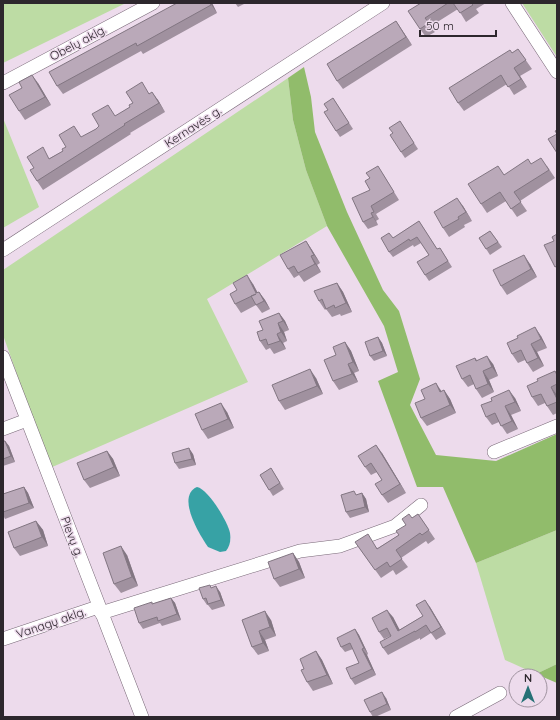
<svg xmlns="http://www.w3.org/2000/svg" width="560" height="720" viewBox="0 0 560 720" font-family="Quicksand,sans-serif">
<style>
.green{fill:#bddca4}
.forest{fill:#91bc6b}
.water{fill:#37a2a5}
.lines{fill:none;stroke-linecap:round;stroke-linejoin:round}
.minor-casing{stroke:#796978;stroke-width:14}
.minor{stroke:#fff;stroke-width:13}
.wall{fill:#a0919f}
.shaded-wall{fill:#827682}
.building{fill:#baa9b9;stroke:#827682}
.labels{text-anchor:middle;stroke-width:3;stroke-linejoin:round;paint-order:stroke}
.street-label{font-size:12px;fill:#2d272d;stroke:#eddbec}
</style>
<rect width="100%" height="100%" fill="#eddbec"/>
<g class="green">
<path d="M3 3H126L3 63Z"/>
<path d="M522 3H557V57Z"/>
<path d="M288 78 293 120 306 170 327 226 207 299 248 382 50 468 3 335V270Z"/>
<path d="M3 118 39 207 3 228Z"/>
<path d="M557 530V664L536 674 505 660 476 563Z"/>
</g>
<g class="forest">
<path d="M304 67 311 97 315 132 347 212 383 290 399 311 420 379 410 405 436 455 496 461 557 434V530L476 563 443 487H417L378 381 398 372 384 326 327 226 306 170 293 120 288 78Z"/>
<path d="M557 664V683L536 674Z"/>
</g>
<path class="water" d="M197 487C208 489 228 522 230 533 231 540 230 546 226 551L220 552 208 547C199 534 176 496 197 487Z"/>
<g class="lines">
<g class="minor-casing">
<g id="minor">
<path d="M512 3 557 72"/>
<path d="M3 83 153 3"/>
<path d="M3 250 383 3"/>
<path d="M3 357 142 717"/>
<path d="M3 429 27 420"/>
<path d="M494 452 557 426"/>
<path d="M101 613 300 551 340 546 395 526 421 505"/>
<path d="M3 639 98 607"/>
<path d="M456 717 500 693"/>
</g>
</g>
<use href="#minor" class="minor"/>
</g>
<g class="wall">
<path d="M177 3H212L217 13 143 54 141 51 63 94 57 86Z"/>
<path d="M235 3H246L238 7Z"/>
<path d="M421 3H486L476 9 479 13 466 22 458 9 431 26 435 32 426 37 420 29Z"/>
<path d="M396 21 412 45 343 89 337 81Z"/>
<path d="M518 49 532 69 520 76 527 87 514 95 507 84 464 111 458 103 512 53Z"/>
<path d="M38 83 51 105 25 120 19 111Z"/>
<path d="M149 93 158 100 165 112 130 133 131 134 43 190 37 181 50 158 63 151 66 147 96 129 116 116 130 107Z"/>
<path d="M333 98 353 129 340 137 336 131 328 110Z"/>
<path d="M400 121 418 149 405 158 401 152 393 133Z"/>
<path d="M531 164 547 166 555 178 520 201 527 211 517 217 506 201 487 213 481 204 504 175Z"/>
<path d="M383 174 399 200 376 214 379 219 376 221 378 225 368 229 363 222 370 190Z"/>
<path d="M463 206 472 221 464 225 465 227 449 237 443 228Z"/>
<path d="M419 221 437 249 440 248 452 267 429 281 425 275 429 255 421 243 414 247 413 245 393 257 389 252 393 238Z"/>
<path d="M490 231 502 247 490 255 479 238Z"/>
<path d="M306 241 312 250 320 263 317 265 321 272 304 282 299 275 294 278 288 269Z"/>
<path d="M530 264 537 277 507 295 501 286Z"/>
<path d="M337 283 343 292 352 312 341 316 340 314 332 317 326 309 325 310 319 301Z"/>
<path d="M253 284 258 293 259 292 265 300 270 309 262 313 256 305 241 313 235 304Z"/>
<path d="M279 313 285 321 289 330 284 332 287 341 283 343 286 349 274 354 270 348 266 350 260 341 263 330Z"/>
<path d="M541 336 547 348 537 352 544 366 533 372 525 360 518 363 512 354Z"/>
<path d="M378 337 382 343 387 356 374 361 370 356Z"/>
<path d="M345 342 351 351 359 371 354 373 358 382 339 390 333 381 336 355Z"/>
<path d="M475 358 477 360 493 364 498 376 489 380 494 392 482 398 476 389 474 384 468 387 462 379Z"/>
<path d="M557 373V413L553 415 545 403 538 406 532 397Z"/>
<path d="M316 378 323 394 285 410 279 401Z"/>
<path d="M444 390 450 399 456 413 427 426 421 418 442 391Z"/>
<path d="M515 398 521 411 511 415 518 429 507 434 499 422 492 425 486 417Z"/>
<path d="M227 412 234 428 208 439 202 430Z"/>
<path d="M3 441H5L9 446 15 462 3 466Z"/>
<path d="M107 451 113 459 120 476 90 488 84 480Z"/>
<path d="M382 453 406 493 388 503 382 495V480L377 472 371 475 365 467Z"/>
<path d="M193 454 196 465 179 469 175 463Z"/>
<path d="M271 468 284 489 273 496 260 475Z"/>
<path d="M24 487 28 493 34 508 5 519 3 515V494Z"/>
<path d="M362 493 366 499 369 512 350 518 346 512Z"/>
<path d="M418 514 435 539 428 544 426 541 401 558 408 567 396 575 393 570 381 578 355 542 378 548 399 535 406 525 412 518Z"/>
<path d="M36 521 43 530 48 546 20 556 14 548Z"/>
<path d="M293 553 299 562 305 578 280 587 274 579Z"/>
<path d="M127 555 138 586 121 593 114 584Z"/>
<path d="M212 588 220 592 225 606 212 610 208 605H207L203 599Z"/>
<path d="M171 598 175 603 181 620 162 626 160 623 143 629 139 623 153 604Z"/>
<path d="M430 607 446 634 436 640 431 633 420 640V638L388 655 383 648 390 636 384 639 379 632 393 617 399 630 423 616Z"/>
<path d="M242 620H271L276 636 265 640 269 651 258 655 252 647Z"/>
<path d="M355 629 359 635 368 654 367 655 376 675 355 685 351 679 359 663 353 649 345 652 341 647Z"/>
<path d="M316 651 322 660 333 684 313 691 307 682 304 669Z"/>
<path d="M386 698 391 710 375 717H373L370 712Z"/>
</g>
<g class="shaded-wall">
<path d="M210 3H212L217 13Z"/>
<path d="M396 21 412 45 406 37Z"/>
<path d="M514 68 520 76 527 87 521 79Z"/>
<path d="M32 75 38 83 51 105 45 97Z"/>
<path d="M152 92 158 100 165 112 159 103Z"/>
<path d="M457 198 463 206 472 221 466 212Z"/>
<path d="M371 213 376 221 378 225 373 217Z"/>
<path d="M306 241 312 250 320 263 314 255Z"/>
<path d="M524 255 530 264 537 277 531 269Z"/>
<path d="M311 256 317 265 321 272 315 264Z"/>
<path d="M247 275 253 284 262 302 256 293Z"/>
<path d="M337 283 343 292 352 312 346 303Z"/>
<path d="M259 292 265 300 270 309 264 301Z"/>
<path d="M279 313 285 321 289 330 283 321Z"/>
<path d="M278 323 284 332 287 341 281 332Z"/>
<path d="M535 327 541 336 547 348 541 339Z"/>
<path d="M277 334 283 343 286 349 280 341Z"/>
<path d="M378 337 382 343 387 356 383 351Z"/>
<path d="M345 342 351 351 359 371 353 362Z"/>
<path d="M531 344 537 352 544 366 538 358Z"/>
<path d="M487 356 493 364 498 376 492 367Z"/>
<path d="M348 364 354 373 358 382 352 374Z"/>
<path d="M310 369 316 378 323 394 317 386Z"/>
<path d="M483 371 489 380 494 392 488 384Z"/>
<path d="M436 383 442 392H440Z"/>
<path d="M551 387 557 395V399Z"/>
<path d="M444 390 450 399 456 413 450 405Z"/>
<path d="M509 390 515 398 521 411 515 402Z"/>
<path d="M221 403 227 412 234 428 228 419Z"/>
<path d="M505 406 511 415 518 429 512 421Z"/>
<path d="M5 441 9 446 15 462 11 456Z"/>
<path d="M376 445 382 453 406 493 400 484Z"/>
<path d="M189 448 193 454 196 465 192 459Z"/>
<path d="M107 451 113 459 120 476 114 467Z"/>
<path d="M24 487 28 493 34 508 29 503Z"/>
<path d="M362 493 366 499 369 512 365 507Z"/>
<path d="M36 521 43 530 48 546 42 537Z"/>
<path d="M121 546 127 555 138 586 132 577Z"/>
<path d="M293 553 299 562 305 578 299 569Z"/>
<path d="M216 586 220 592 225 606 221 600Z"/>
<path d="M171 598 175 603 181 620 177 614Z"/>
<path d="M425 600 430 607 446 634 441 627Z"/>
<path d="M387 610 393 617 404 638 398 631Z"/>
<path d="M265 611 271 620 276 636 270 627Z"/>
<path d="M355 629 359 635 368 654 364 648Z"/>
<path d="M259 631 265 640 269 651 263 643Z"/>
<path d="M362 649 367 655 376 675 372 669Z"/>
<path d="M316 651 322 660 333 684 327 675Z"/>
<path d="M382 692 386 698 391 710 387 704Z"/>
</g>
<g class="building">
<path d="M177 3H210L211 5 137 46 136 43 57 86 49 72Z"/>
<path d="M421 3H448L425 18 429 23 420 29 408 11Z"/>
<path d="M453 3H471L473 5 460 13Z"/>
<path d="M396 21 406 37 337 81 327 64Z"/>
<path d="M518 49 526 60 514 68 521 79 508 87 501 75 458 103 449 88 510 50 512 53Z"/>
<path d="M32 75 45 97 19 111 9 95 22 88 19 82Z"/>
<path d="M142 82 149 94 152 92 159 103 124 124 125 125 37 181 30 170 34 168 27 157 43 147 49 159 63 151 62 149 66 147 59 135 74 126 81 137 96 129 99 126 92 114 108 105 115 116 130 107 129 105 133 103 126 92Z"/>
<path d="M333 98 349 123 336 131 324 112 328 110 324 104Z"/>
<path d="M400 121 414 143 401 152 390 135 393 133 389 128Z"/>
<path d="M557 130V153L548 139 557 134 555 131Z"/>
<path d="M541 158 549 170 514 192 521 202 511 209 500 192 481 204 468 184 498 166 504 175 528 159 531 164Z"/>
<path d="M378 166 394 192 371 206 374 212 371 213 373 217 363 222 352 198 370 190 365 181 370 178 366 173Z"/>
<path d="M457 198 466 212 458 217 459 219 443 228 434 212Z"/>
<path d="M419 221 437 249 440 248 448 261 425 275 417 262 429 255 417 237 410 241 409 239 389 252 381 238 389 233 393 238Z"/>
<path d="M490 231 498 242 486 249 479 238Z"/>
<path d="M557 234V266L555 267 544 245 554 241 552 237Z"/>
<path d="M306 241 314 255 311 256 315 264 298 273 294 266 288 269 280 255Z"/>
<path d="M524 255 531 269 501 286 493 270Z"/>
<path d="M247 275 256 293 259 292 264 301 256 305 251 296 256 294 235 304 230 294 237 290 233 283Z"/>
<path d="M337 283 346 303 335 308 334 305 326 309 322 299 319 301 314 291Z"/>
<path d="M279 313 283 321 278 323 281 332 277 334 280 341 268 345 266 339 260 341 257 332 263 330 259 321Z"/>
<path d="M535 327 541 339 531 344 538 358 527 363 521 350 512 354 507 343 518 338 517 336Z"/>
<path d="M378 337 383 351 370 356 365 342Z"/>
<path d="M345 342 353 362 348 364 352 374 333 381 324 360 336 355 333 347Z"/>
<path d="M487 356 492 367 483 371 488 384 476 389 470 375 462 379 456 366 475 358 476 361Z"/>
<path d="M310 369 317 386 279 401 272 385Z"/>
<path d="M555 371 557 375V384L551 387 557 399V402L547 406 541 394 532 397 527 386 538 381 537 379Z"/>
<path d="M436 383 440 392 444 390 450 405 421 418 415 403 425 399 421 390Z"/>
<path d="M509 390 515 402 505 406 512 421 501 426 495 413 486 417 481 405 492 401 491 398Z"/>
<path d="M221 403 228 419 202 430 195 414Z"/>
<path d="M3 441H5L11 456 3 459Z"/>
<path d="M376 445 400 484 382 495 375 484 382 480 371 463 365 467 358 456Z"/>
<path d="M189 448 192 459 175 463 172 453Z"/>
<path d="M107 451 114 467 84 480 77 463Z"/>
<path d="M271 468 280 483 269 490 260 475Z"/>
<path d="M24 487 29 503 3 512V494Z"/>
<path d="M354 491 356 495 362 493 365 507 346 512 341 495Z"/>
<path d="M409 514 412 518 418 514 429 530 422 535 420 533 396 550 402 559 390 567 387 562 375 570 355 542 368 534 377 549 399 535 396 531 406 525 402 519Z"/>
<path d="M36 521 42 537 14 548 8 532Z"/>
<path d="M121 546 132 577 114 584 103 553Z"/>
<path d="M293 553 299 569 274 579 268 562Z"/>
<path d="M210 585 211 588 216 586 221 600 208 604 206 598 203 599 199 588Z"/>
<path d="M171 598 177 614 158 621 157 617 139 623 134 608 152 602V604Z"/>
<path d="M425 600 441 627 431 633 426 625 415 632V631L383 648 380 642 391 636 387 628 379 632 372 618 387 610 398 631 423 616 416 605Z"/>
<path d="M265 611 270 627 259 631 263 643 252 647 242 620Z"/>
<path d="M355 629 364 648 362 649 372 669 351 679 346 668 359 663 350 643 341 647 337 638Z"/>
<path d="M316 651 327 675 307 682 301 670 304 669 300 659Z"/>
<path d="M382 692 387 704 370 712 364 700Z"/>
</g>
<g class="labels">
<g class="street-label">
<text transform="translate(78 43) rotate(-28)" y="4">Obelų aklg.</text>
<text transform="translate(193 127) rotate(-33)" y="4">Kernavės g.</text>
<text transform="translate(72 537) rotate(69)" y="4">Pievų g.</text>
<text transform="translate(51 623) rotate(-19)" y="4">Vanagų aklg.</text>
</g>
</g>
<rect width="560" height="720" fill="none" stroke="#2d272d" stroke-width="8"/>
<g transform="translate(528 688)"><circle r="19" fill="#eddbec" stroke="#a093a0"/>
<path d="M0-3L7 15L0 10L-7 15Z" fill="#267176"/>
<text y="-6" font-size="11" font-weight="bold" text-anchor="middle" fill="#2d272d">N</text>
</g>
<path d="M420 30v6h76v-6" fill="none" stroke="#2d272d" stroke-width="2"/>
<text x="426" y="30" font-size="12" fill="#2d272d" stroke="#eddbec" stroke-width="3" paint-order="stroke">50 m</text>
</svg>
